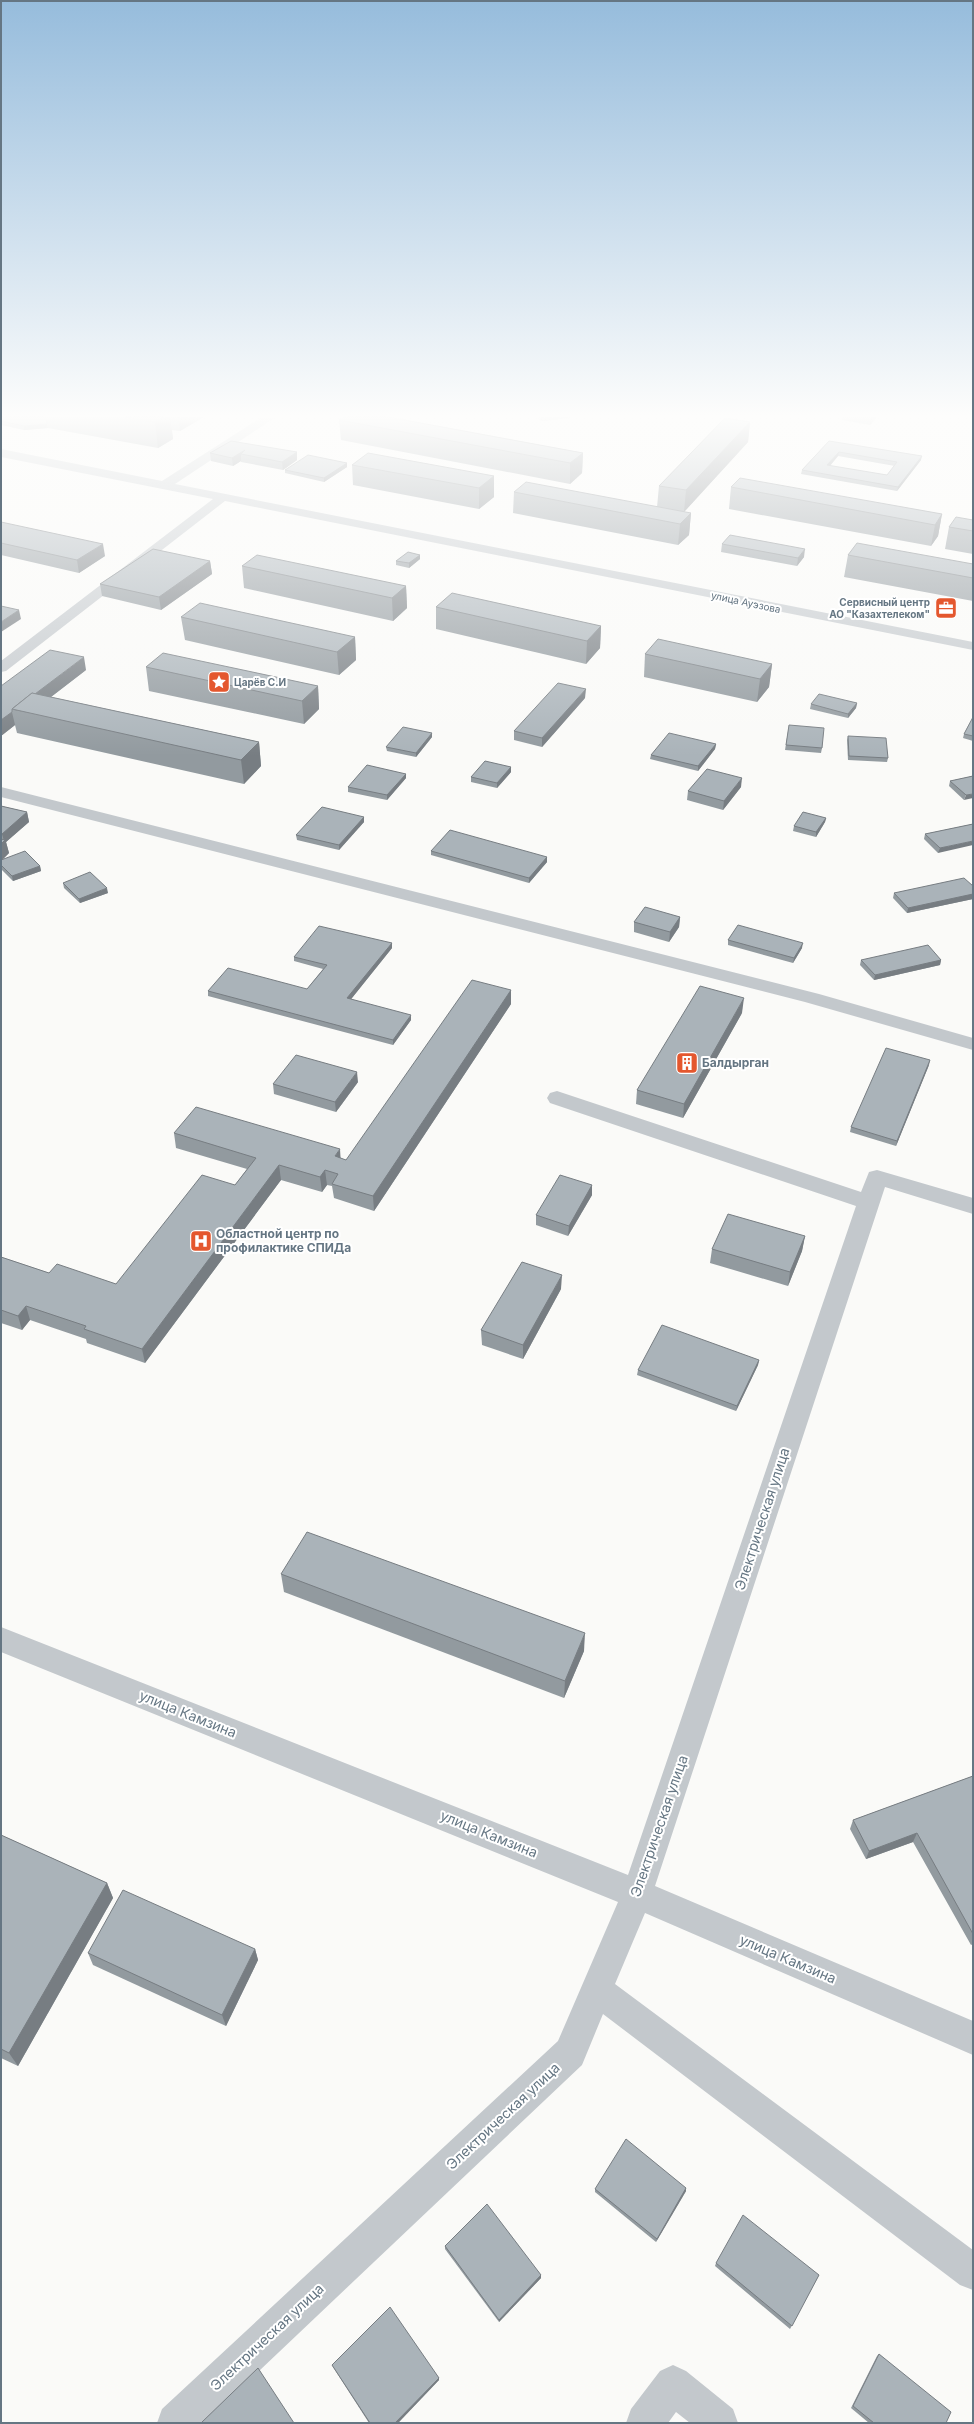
<svg xmlns="http://www.w3.org/2000/svg" width="974" height="2424" viewBox="0 0 974 2424" font-family="Inter,sans-serif">
<style>
.lines{fill:none;stroke-linecap:round;stroke-linejoin:round}
.minor{fill:#c3c8cc;fill-rule:evenodd}
.wall{fill:#929a9f;fill-rule:evenodd}
.shaded-wall{fill:#777d82}
.building{fill:#aab3b9;stroke:#777d82;fill-rule:evenodd}
.labels{text-anchor:middle;stroke-width:4;stroke-linejoin:round;paint-order:stroke}
.far-street-label{font-size:10px;fill:#657683;stroke:#fff}
.far-poi-label{font-size:10px;font-weight:bold;fill:#657683;stroke:#fff;text-anchor:end}
.poi-label{font-size:12px;font-weight:bold;fill:#657683;stroke:#fff;text-anchor:start}
.near-street-label{font-size:14px;fill:#657683;stroke:#fff}
</style>
<rect width="100%" height="100%" fill="#fafaf8"/>
<g class="lines">
<g class="minor">
<path d="M262 417H276L175 484 973 642V650L225 501 6 671 1 672V661L213 499 1 457V449L162 481Z"/>
<path d="M1 787 819 994 973 1038V1050L805 1002 1 797Z"/>
<path d="M557 1091 861 1192 869 1172 877 1170 973 1198V1214L885 1187 655 1886 973 2021V2055L645 1913 615 1984 973 2250V2290L960 2285 603 2014 582 2065 204 2423H157L162 2409 558 2041 618 1902 1 1652V1627L628 1875 856 1206 550 1103 547 1098 550 1093Z"/>
<path d="M673 2365 686 2371 733 2409 738 2423H690L676 2412 668 2423H626L631 2409 660 2371Z"/>
</g>
</g>
<g class="wall">
<path d="M1 417H204L180 431 172 430 173 439 158 448 48 428 24 430 1 425Z"/>
<path d="M390 417 583 453 582 473 570 484 341 440 339 420Z"/>
<path d="M537 417H570V418L541 421Z"/>
<path d="M843 417H877L870 425 842 420Z"/>
<path d="M750 422 748 442 684 512 657 507 659 486Z"/>
<path d="M829 441 921 460 897 491 801 474 802 470ZM838 456 895 466 887 475 830 466Z"/>
<path d="M297 452V460L283 470 241 462V461L233 466 211 461 210 453Z"/>
<path d="M347 463V467L324 482 285 473V470Z"/>
<path d="M352 465 494 476V497L479 509 353 485Z"/>
<path d="M731 487 942 514 938 536 931 546 729 509Z"/>
<path d="M514 492 691 513 689 535 678 545 513 513Z"/>
<path d="M973 520V554L945 549 949 527Z"/>
<path d="M1 522 105 556 79 573 1 555Z"/>
<path d="M722 544 804 557 797 566 721 552Z"/>
<path d="M420 555V559L409 568 396 565V561Z"/>
<path d="M848 555 973 564V601L844 577Z"/>
<path d="M210 561 212 574 161 610 102 596 100 584Z"/>
<path d="M242 566 406 586 407 608 393 621 244 588Z"/>
<path d="M436 607 601 626 600 648 586 664 436 629Z"/>
<path d="M181 617 355 637 356 660 339 675 185 640Z"/>
<path d="M645 654 772 664 769 687 757 702 644 677Z"/>
<path d="M146 667 318 686 319 709 304 724 149 691Z"/>
<path d="M86 670 51 697 259 742 261 766 244 784 17 733 15 725 1 736V686Z"/>
<path d="M585 698 542 747 514 740V731Z"/>
<path d="M857 703 856 708 848 718 810 709 811 704Z"/>
<path d="M973 717V741L963 738 964 734Z"/>
<path d="M789 725 822 748 821 753 785 750Z"/>
<path d="M432 733V737L416 757 387 751 386 747Z"/>
<path d="M848 736 888 758 887 762 848 760 847 740Z"/>
<path d="M716 744 715 749 698 771 650 759 651 755Z"/>
<path d="M511 767V772L497 788 471 782V777Z"/>
<path d="M406 774V778L387 800 348 792V787Z"/>
<path d="M973 776 964 800 949 786 950 781Z"/>
<path d="M741 787 723 810 687 800 688 791Z"/>
<path d="M1 806 27 812 29 822 6 842 9 853 3 859 40 866 41 871 13 881 1 869Z"/>
<path d="M364 817V822L339 850 297 840 296 835Z"/>
<path d="M826 818 825 822 816 837 793 831 794 826Z"/>
<path d="M973 824 938 853 924 839 925 834Z"/>
<path d="M431 851 547 857V862L529 883 431 855Z"/>
<path d="M63 883 108 893 80 903 64 888Z"/>
<path d="M973 886V899L907 913 893 898 894 893Z"/>
<path d="M680 917 679 927 669 942 634 932V922Z"/>
<path d="M728 940 802 948 793 963 728 945Z"/>
<path d="M392 943V948L351 999 411 1020 393 1045 208 996V991L307 989 323 969 294 961V957Z"/>
<path d="M861 960H941L940 965 874 980 860 965Z"/>
<path d="M511 990V1004L374 1211 334 1198 332 1186 327 1185 322 1192 281 1180 145 1363 87 1343 86 1339 30 1320 22 1330 1 1323V1257L49 1273 116 1284 235 1185 247 1169 176 1148 174 1133 340 1158 346 1160Z"/>
<path d="M742 1013 683 1118 636 1104 637 1090Z"/>
<path d="M929 1065 896 1146 850 1132 851 1127Z"/>
<path d="M358 1082 336 1112 274 1094 273 1084Z"/>
<path d="M592 1185V1195L568 1236 536 1225V1215Z"/>
<path d="M805 1236 802 1251 788 1286 710 1263 712 1249Z"/>
<path d="M561 1289 523 1359 482 1345 481 1330Z"/>
<path d="M759 1360 758 1365 736 1411 637 1375 638 1370Z"/>
<path d="M281 1574 584 1651 564 1698 284 1592Z"/>
<path d="M973 1776V1944L971 1945 913 1842 866 1859 850 1829 853 1820Z"/>
<path d="M1 1835 107 1883 113 1898 18 2066 1 2058Z"/>
<path d="M255 1949 258 1960 226 2026 93 1965 88 1953Z"/>
<path d="M686 2188V2191L656 2242 595 2192V2189Z"/>
<path d="M445 2246 541 2278 499 2322 445 2249Z"/>
<path d="M716 2263 819 2275 790 2329 715 2266Z"/>
<path d="M879 2354 946 2423H869L851 2408 877 2356Z"/>
<path d="M332 2365 439 2378V2380L398 2423H369L333 2367Z"/>
</g>
<g class="shaded-wall">
<path d="M163 417H170L173 439 158 448 155 422Z"/>
<path d="M178 417H204L180 431Z"/>
<path d="M541 417H570V418L541 421Z"/>
<path d="M871 417H877L870 425Z"/>
<path d="M750 422 748 442 684 512 686 490Z"/>
<path d="M47 424 48 428 24 430V426Z"/>
<path d="M245 450 241 454V461L233 466 232 458Z"/>
<path d="M297 452V460L283 470 282 462Z"/>
<path d="M839 452 838 456 827 469V465Z"/>
<path d="M583 453 582 473 570 484V463Z"/>
<path d="M922 456 921 460 897 491 898 487Z"/>
<path d="M347 463V467L324 482V478Z"/>
<path d="M494 476V497L479 509V488Z"/>
<path d="M691 513 689 535 678 545 680 524Z"/>
<path d="M942 514 938 536 931 546 935 525Z"/>
<path d="M103 544 105 556 79 573 77 560Z"/>
<path d="M805 549 804 557 797 566 798 558Z"/>
<path d="M420 555V559L409 568V563Z"/>
<path d="M210 561 212 574 161 610 159 597Z"/>
<path d="M406 586 407 608 393 621 392 598Z"/>
<path d="M19 610 21 619 1 632V622Z"/>
<path d="M601 626 600 648 586 664 587 641Z"/>
<path d="M355 637 356 660 339 675 337 652Z"/>
<path d="M84 657 86 670 30 713 14 710Z"/>
<path d="M772 664 769 687 757 702 760 679Z"/>
<path d="M318 686 319 709 304 724 302 701Z"/>
<path d="M586 689 585 698 542 747V738Z"/>
<path d="M857 703 856 708 848 718V714Z"/>
<path d="M12 712 15 725 1 736V720Z"/>
<path d="M432 733V737L416 757V753Z"/>
<path d="M259 742 261 766 244 784 241 760Z"/>
<path d="M716 744 715 749 698 771V766Z"/>
<path d="M511 767V772L497 788V783Z"/>
<path d="M406 774V778L387 800V795Z"/>
<path d="M742 778 741 787 723 810 724 801Z"/>
<path d="M973 794V798L964 800 966 795Z"/>
<path d="M27 812 29 822 6 842 9 853 1 861V844L4 841 2 834Z"/>
<path d="M364 817V822L339 850V845Z"/>
<path d="M826 818 825 822 816 837V832Z"/>
<path d="M973 841V845L938 853 940 848Z"/>
<path d="M547 857V862L529 883V878Z"/>
<path d="M40 866 41 871 13 881 12 876Z"/>
<path d="M107 888 108 893 80 903 79 899Z"/>
<path d="M973 894V899L907 913 908 908Z"/>
<path d="M680 917 679 927 669 942 670 932Z"/>
<path d="M392 943V948L348 1003 347 998Z"/>
<path d="M803 943 802 948 793 963 794 958Z"/>
<path d="M941 960 940 965 874 980 875 975Z"/>
<path d="M511 990V1004L374 1211 373 1196Z"/>
<path d="M744 998 742 1013 683 1118 684 1104Z"/>
<path d="M411 1015V1020L393 1045V1040Z"/>
<path d="M930 1060 929 1065 896 1146 897 1141Z"/>
<path d="M357 1072 358 1082 336 1112 335 1102Z"/>
<path d="M340 1149 341 1164 335 1156Z"/>
<path d="M279 1165 281 1180 145 1363 142 1349Z"/>
<path d="M325 1170 327 1185 322 1192 320 1177Z"/>
<path d="M592 1185V1195L568 1236 569 1226Z"/>
<path d="M805 1236 802 1251 788 1286 790 1272Z"/>
<path d="M562 1275 561 1289 523 1359V1345Z"/>
<path d="M26 1306 30 1320 22 1330 18 1316Z"/>
<path d="M759 1360 758 1365 736 1411 737 1406Z"/>
<path d="M585 1633 584 1651 564 1698 565 1681Z"/>
<path d="M917 1833 913 1842 866 1859 869 1851Z"/>
<path d="M107 1883 113 1898 18 2066 9 2053Z"/>
<path d="M255 1949 258 1960 226 2026 222 2015Z"/>
<path d="M686 2188V2191L656 2242 657 2239Z"/>
<path d="M541 2275V2278L499 2322V2320Z"/>
<path d="M439 2378V2380L398 2423H395Z"/>
</g>
<g class="building">
<path d="M1 417H46L47 424 24 426 1 421Z"/>
<path d="M125 417H163L155 422Z"/>
<path d="M345 417H388L583 453 570 463 339 420Z"/>
<path d="M725 418 750 422 686 490 659 486Z"/>
<path d="M231 441 297 452 282 462 241 454 245 450 232 458 210 453Z"/>
<path d="M829 441 922 456 898 487 802 470ZM839 452 897 462 887 475 827 465Z"/>
<path d="M368 453 494 476 479 488 352 465Z"/>
<path d="M308 455 347 463 324 478 285 470Z"/>
<path d="M740 478 942 514 935 525 731 487Z"/>
<path d="M526 482 691 513 680 524 514 492Z"/>
<path d="M956 517 973 520V531L949 527Z"/>
<path d="M1 522 103 544 77 560 1 543Z"/>
<path d="M730 535 805 549 798 558 722 544Z"/>
<path d="M857 543 973 564V578L848 555Z"/>
<path d="M153 549 210 561 159 597 100 584Z"/>
<path d="M408 552 420 555 409 563 396 561Z"/>
<path d="M257 555 406 586 392 598 242 566Z"/>
<path d="M452 593 601 626 587 641 436 607Z"/>
<path d="M200 603 355 637 337 652 181 617Z"/>
<path d="M1 606 19 610 1 622Z"/>
<path d="M658 639 772 664 760 679 645 654Z"/>
<path d="M50 650 84 657 35 694 32 693 12 709V712L1 720V686Z"/>
<path d="M163 653 318 686 302 701 146 667Z"/>
<path d="M558 683 586 689 542 738 514 731Z"/>
<path d="M32 693 259 742 241 760 12 709Z"/>
<path d="M819 694 857 703 848 714 811 704Z"/>
<path d="M973 717V736L964 734Z"/>
<path d="M789 725 824 728 822 748 786 745Z"/>
<path d="M403 727 432 733 416 753 386 747Z"/>
<path d="M669 733 716 744 698 766 651 755Z"/>
<path d="M848 736 886 738 888 758 849 756Z"/>
<path d="M485 761 511 767 497 783 471 777Z"/>
<path d="M367 765 406 774 387 795 348 787Z"/>
<path d="M707 769 742 778 724 801 688 791Z"/>
<path d="M973 776V794L966 795 950 781Z"/>
<path d="M1 806 27 812 2 834H1Z"/>
<path d="M322 807 364 817 339 845 296 835Z"/>
<path d="M803 812 826 818 816 832 794 826Z"/>
<path d="M973 824V841L940 848 925 834Z"/>
<path d="M450 830 547 857 529 878 431 851Z"/>
<path d="M1 839 5 840 1 844Z"/>
<path d="M25 851 40 866 12 876 1 865V860Z"/>
<path d="M90 872 107 888 79 899 63 883Z"/>
<path d="M964 878 973 886V894L908 908 894 893Z"/>
<path d="M645 907 680 917 670 932 634 922Z"/>
<path d="M738 925 803 943 794 958 728 940Z"/>
<path d="M319 926 392 943 347 998 411 1015 393 1040 208 991 228 968 307 989 327 965 294 957Z"/>
<path d="M928 945 941 960 875 975 861 960Z"/>
<path d="M472 980 511 990 373 1196 332 1184 338 1174 325 1170 320 1177 279 1165 142 1349 84 1329 86 1326 26 1306 18 1316 1 1310V1257L49 1273 57 1264 116 1284 202 1175 235 1185 256 1158 174 1133 196 1107 340 1149 335 1156 346 1160Z"/>
<path d="M700 986 744 998 684 1104 637 1090Z"/>
<path d="M886 1048 930 1060 897 1141 851 1127Z"/>
<path d="M296 1055 357 1072 335 1102 273 1084Z"/>
<path d="M560 1175 592 1185 569 1226 536 1215Z"/>
<path d="M728 1214 805 1236 790 1272 712 1249Z"/>
<path d="M522 1262 562 1275 523 1345 481 1330Z"/>
<path d="M662 1325 759 1360 737 1406 638 1370Z"/>
<path d="M307 1532 585 1633 565 1681 281 1574Z"/>
<path d="M973 1776V1934L917 1833 869 1851 853 1820Z"/>
<path d="M1 1835 107 1883 9 2053 1 2049Z"/>
<path d="M123 1890 255 1949 222 2015 88 1953Z"/>
<path d="M626 2139 686 2188 657 2239 595 2189Z"/>
<path d="M487 2204 541 2275 499 2320 445 2246Z"/>
<path d="M743 2215 819 2275 792 2326 716 2263Z"/>
<path d="M390 2307 439 2378 395 2423H370L332 2365Z"/>
<path d="M879 2354 951 2412 946 2423H874L853 2406Z"/>
<path d="M258 2368 294 2423H201Z"/>
</g>
<linearGradient id="sky" x2="0" y2="1"><stop stop-color="#96bcdc"/><stop offset="0.55" stop-color="#fdfdfc"/><stop offset="1" stop-color="#fdfdfc" stop-opacity="0"/></linearGradient>
<rect width="974" height="756" fill="url(#sky)"/>
<defs>
<g id="office-square" transform="scale(1.15)"><rect x="-9" y="-9" width="18" height="18" rx="4" fill="#e4572e" stroke="#fff"/><path d="M-6-3h4V-5.5h4V-3h4V5H-6ZM-1-4.5V-3h2v-1.5ZM-6 0V1H6V0Z" fill="#fff"/></g>
<g id="sight-square" transform="scale(1.15)"><rect x="-9" y="-9" width="18" height="18" rx="4" fill="#e4572e" stroke="#fff"/><path d="M0-6L1.8-2.2L6-1.7L2.9 1.2L3.7 5.4L0 3.3L-3.7 5.4L-2.9 1.2L-6-1.7L-1.8-2.2Z" fill="#fff"/></g>
<g id="building-square" transform="scale(1.15)"><rect x="-9" y="-9" width="18" height="18" rx="4" fill="#e4572e" stroke="#fff"/><path d="M-4-6H4V6H1V3H-1V6H-4ZM-2.5-4.3h1.7v1.8h-1.7ZM.8-4.3h1.7v1.8H.8ZM-2.5-1h1.7V.8h-1.7ZM.8-1h1.7V.8H.8Z" fill="#fff"/></g>
<g id="hospital-square" transform="scale(1.15)"><rect x="-9" y="-9" width="18" height="18" rx="4" fill="#e4572e" stroke="#fff"/><path d="M-5-5h3v3.5h4V-5h3V5h-3V1.5h-4V5h-3Z" fill="#fff"/></g>
</defs>
<g fill-rule="evenodd">
<use href="#office-square" x="946" y="608"/>
<use href="#sight-square" x="219" y="682"/>
<use href="#building-square" x="687" y="1063"/>
<use href="#hospital-square" x="201" y="1241"/>
</g>
<g class="labels">
<g class="far-street-label">
<text transform="translate(746 602) rotate(12)" y="4">улица Ауэзова</text>
</g>
<g class="far-poi-label">
<text x="930" y="606">Сервисный центр<tspan x="930" dy="12">АО "Казахтелеком"</tspan></text>
<text x="234" y="686" text-anchor="start">Царёв С.И</text>
</g>
<g class="poi-label">
<text x="702" y="1067">Балдырган</text>
<text x="216" y="1238">Областной центр по<tspan x="216" dy="14">профилактике СПИДа</tspan></text>
</g>
<g class="near-street-label">
<text transform="translate(762 1519) rotate(-72)" y="5">Электрическая улица</text>
<text transform="translate(188 1714) rotate(22)" y="5">улица Камзина</text>
<text transform="translate(659 1826) rotate(-71)" y="5">Электрическая улица</text>
<text transform="translate(489 1834) rotate(22)" y="5">улица Камзина</text>
<text transform="translate(788 1959) rotate(23)" y="5">улица Камзина</text>
<text transform="translate(503 2116) rotate(-43)" y="5">Электрическая улица</text>
<text transform="translate(267 2337) rotate(-43)" y="5">Электрическая улица</text>
</g>
</g>
<rect width="974" height="2424" fill="none" stroke="#657683" stroke-width="4"/>
</svg>
